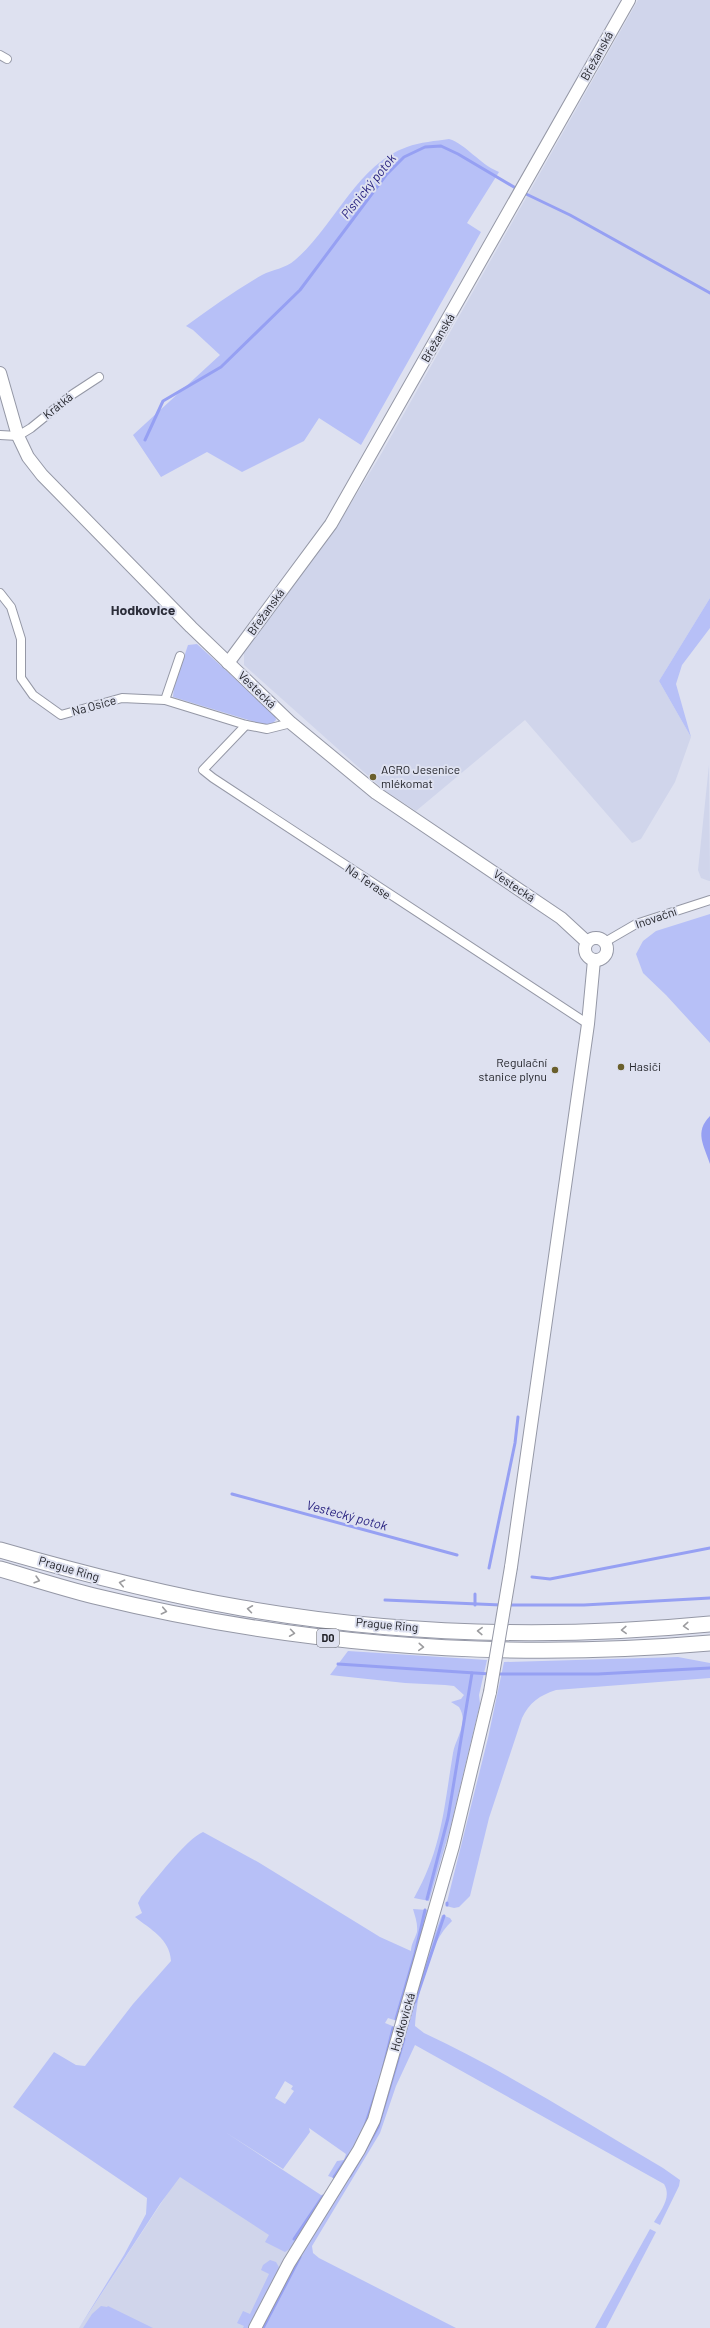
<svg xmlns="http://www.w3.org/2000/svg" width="710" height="2328" viewBox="0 0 710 2328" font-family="Barlow,sans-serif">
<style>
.built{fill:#d0d5eb}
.green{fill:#b7c0f7;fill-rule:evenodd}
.water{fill:#96a0f3}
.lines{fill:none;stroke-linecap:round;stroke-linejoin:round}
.stream{stroke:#96a0f3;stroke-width:3}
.street-casing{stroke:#9598a6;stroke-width:10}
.secondary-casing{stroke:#9598a6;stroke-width:14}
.highway-casing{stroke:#9598a6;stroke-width:17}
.street{stroke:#fff;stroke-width:8}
.secondary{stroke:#fff;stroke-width:12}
.highway{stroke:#fff;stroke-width:15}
.secondary-bridge-casing{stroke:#9598a6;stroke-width:14;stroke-linecap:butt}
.secondary-bridge{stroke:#fff;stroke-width:12}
.oneway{stroke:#9c9c9f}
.poi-dot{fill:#6a5f2c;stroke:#dee1f0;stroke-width:1.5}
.labels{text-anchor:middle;stroke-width:4;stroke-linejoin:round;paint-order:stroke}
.shield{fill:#dee1f0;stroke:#5b5d65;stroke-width:1}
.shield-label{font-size:11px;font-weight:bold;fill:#23242a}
.street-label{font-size:12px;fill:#23242a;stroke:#dee1f0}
.poi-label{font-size:12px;fill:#23242a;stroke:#dee1f0;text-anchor:start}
.water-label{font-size:13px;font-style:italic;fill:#292380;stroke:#dee1f0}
.quarter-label{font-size:14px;font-weight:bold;fill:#2b2d39;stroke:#dee1f0}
</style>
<rect width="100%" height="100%" fill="#dee1f0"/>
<g class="built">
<path d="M638 0H710V598L659 681 691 737 675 782 641 839 632 843 525 720 416 811 384 790 244 665V650L337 526 380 456Z"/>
<path d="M709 765 710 881H709L701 878 698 870Z"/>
<path d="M181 2173 294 2246 251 2328H79Z"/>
</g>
<g class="green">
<path d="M449 139C466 144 479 164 499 172L467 223 481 232 361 445 319 418 304 441 242 472 207 452 161 477 133 435 220 355 193 330 186 326C211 308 236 290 262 275 273 269 285 269 295 260 334 227 357 164 407 147 420 142 436 141 449 139Z"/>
<path d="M710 598V628L682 665 676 684 691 737 659 681Z"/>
<path d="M197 644 275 715 276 720 272 724 265 725 173 697 174 687 188 645Z"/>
<path d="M710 914V1043L666 995 643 973 636 954 643 941 656 931Z"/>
<path d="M348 1651 487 1660 479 1695 480 1704 450 1829 429 1901 414 1898C442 1849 444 1807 453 1753 456 1737 469 1723 459 1707L451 1702 461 1699 464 1695 454 1686 445 1685 405 1683 330 1675Z"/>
<path d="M678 1657 710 1663V1678L556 1690C540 1695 529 1703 522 1718L489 1818 470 1896 459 1907 454 1908 446 1906 488 1738 504 1662Z"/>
<path d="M203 1832 258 1862 380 1937 411 1951C411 1944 415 1939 417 1932 418 1924 415 1916 413 1909L427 1910V1914L397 2021 388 2018 385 2023 395 2027 368 2123 337 2179 328 2176 337 2161 344 2160 346 2154 309 2128 310 2132 283 2169 225 2132 324 2197 294 2246 285 2252 265 2242 269 2235 180 2177 160 2204 79 2328 124 2255 146 2214 147 2198 13 2107 54 2052 76 2065 85 2066 133 2004 171 1961C170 1939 150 1929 135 1917L142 1913 138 1903 141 1897C154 1882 186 1839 203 1832ZM285 2081 293 2086 291 2089 294 2091 285 2104 275 2098Z"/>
<path d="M442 1915 450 1918 452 1921C428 1943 417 1995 415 2026L424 2033C507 2072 584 2121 663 2168L680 2180 679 2186 660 2225 654 2222C661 2210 672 2197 664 2184L415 2045 396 2086 380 2133 312 2246 313 2253 319 2258 456 2328H261L296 2259 365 2149 429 1949Z"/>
<path d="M650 2229 656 2232 606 2328H595Z"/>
<path d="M270 2260 276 2262 280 2269 251 2328H243L244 2326 237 2323 243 2311 250 2314 269 2274 261 2270 263 2265Z"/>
<path d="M101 2306 107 2307 108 2306 153 2328H83L92 2314Z"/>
</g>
<path class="water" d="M710 1116V1164C704 1145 694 1132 710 1116Z"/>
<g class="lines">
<g class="stream">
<path d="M524 193 570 215 710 293"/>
<path d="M145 440 163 401 221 367 300 290 386 175 404 157 425 147 441 146 458 154 519 190"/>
<path d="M232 1494 457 1555"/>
<path d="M489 1568 515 1443 518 1417"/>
<path d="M532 1577 550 1579 710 1548"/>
<path d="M385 1600 501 1605"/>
<path d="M475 1605V1594"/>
<path d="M507 1605H584L710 1598"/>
<path d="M338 1664 490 1674"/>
<path d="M496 1674H598L710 1668"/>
<path d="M427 1899 448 1818 472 1673"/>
<path d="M447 1905V1903"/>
<path d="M415 2002 444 1916"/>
<path d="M396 2019 415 1954 425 1910"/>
<path d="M383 2069 393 2028"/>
<path d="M365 2126 378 2086"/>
<path d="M350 2176 378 2127 404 2039"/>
<path d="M334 2177 349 2155"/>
<path d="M294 2239 323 2196"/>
<path d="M263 2328 300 2257"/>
</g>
<g class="street-casing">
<g id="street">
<path d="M0 55 7 59"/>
<path d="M0 435 18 436 31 428 73 394 99 377"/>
<path d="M0 593 11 607 21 639V678L33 695 61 715 122 698 165 700 246 725 267 729 291 723"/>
<path d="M165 700 180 656"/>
<path d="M246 725 203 770 213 778 588 1024"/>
<path d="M605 942 636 924 710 900"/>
</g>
</g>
<g class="secondary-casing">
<g id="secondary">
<path d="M0 373 18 436 28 457 42 475 191 627 291 723 376 793 561 918 587 942"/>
<path d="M228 663 331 524 629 0"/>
<circle cx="596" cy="949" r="11"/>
<path d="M511 1567 588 1024 594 960"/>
<path d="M255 2328 289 2263 359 2150 374 2120 453 1846 490 1692"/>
</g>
</g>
<g class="highway-casing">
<g id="highway">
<path d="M0 1550C80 1573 160 1594 242 1608 396 1635 555 1639 710 1624"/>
<path d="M0 1569C31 1578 62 1588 94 1596 295 1645 503 1661 710 1643"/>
</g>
</g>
<use href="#street" class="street"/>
<use href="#secondary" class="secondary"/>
<use href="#highway" class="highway"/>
<g class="secondary-bridge-casing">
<path id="secondary-bridge" d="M490 1692 511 1567"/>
</g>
<use href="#secondary-bridge" class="secondary-bridge"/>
</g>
<defs><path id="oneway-chevron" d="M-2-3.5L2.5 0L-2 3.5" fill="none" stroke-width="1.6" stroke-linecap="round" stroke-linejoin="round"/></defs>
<g class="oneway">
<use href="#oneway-chevron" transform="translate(37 1580) rotate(16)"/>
<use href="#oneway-chevron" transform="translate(122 1583) rotate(-168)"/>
<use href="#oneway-chevron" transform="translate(250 1609) rotate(-172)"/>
<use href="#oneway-chevron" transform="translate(164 1611) rotate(12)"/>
<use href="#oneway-chevron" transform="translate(686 1626) rotate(176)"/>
<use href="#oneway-chevron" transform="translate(624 1630) rotate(178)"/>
<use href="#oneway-chevron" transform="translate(480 1631) rotate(-178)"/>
<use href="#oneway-chevron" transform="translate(292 1633) rotate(8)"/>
<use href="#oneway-chevron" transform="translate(421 1647) rotate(4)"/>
</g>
<g class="poi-dot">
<circle cx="373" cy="777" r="4"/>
<circle cx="621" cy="1067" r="4"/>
<circle cx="555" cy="1070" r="4"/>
</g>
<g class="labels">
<rect class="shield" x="317" y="1629" width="22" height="18" rx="3"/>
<g class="shield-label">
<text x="328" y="1642">D0</text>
</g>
<g class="street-label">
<text transform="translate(597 56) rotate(-61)" y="4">Břežanská</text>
<text transform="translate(438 338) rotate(-60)" y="4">Břežanská</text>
<text transform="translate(58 406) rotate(-39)" y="4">Krátká</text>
<text transform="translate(266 612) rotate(-54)" y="4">Břežanská</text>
<text transform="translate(257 690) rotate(44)" y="4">Vestecká</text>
<text transform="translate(94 706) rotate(-15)" y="4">Na Osice</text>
<text transform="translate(368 882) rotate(34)" y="4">Na Terase</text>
<text transform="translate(514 886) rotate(34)" y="4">Vestecká</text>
<text transform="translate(656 918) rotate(-19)" y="4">Inovační</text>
<text transform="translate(69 1569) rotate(16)" y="4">Prague Ring</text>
<text transform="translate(387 1625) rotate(5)" y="4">Prague Ring</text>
<text transform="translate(403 2022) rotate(-74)" y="4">Hodkovická</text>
</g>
<g class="poi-label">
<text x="381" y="774">AGRO Jesenice<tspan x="381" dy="14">mlékomat</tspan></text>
<text x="547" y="1067" text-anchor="end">Regulační<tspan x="547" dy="14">stanice plynu</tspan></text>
<text x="629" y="1071">Hasiči</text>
</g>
<g class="water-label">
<text transform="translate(368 186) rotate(-51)" y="5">Písnický potok</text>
<text transform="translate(347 1515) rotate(15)" y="5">Vestecký potok</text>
</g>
<g class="quarter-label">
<text x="143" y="615">Hodkovice</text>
</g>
</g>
</svg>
